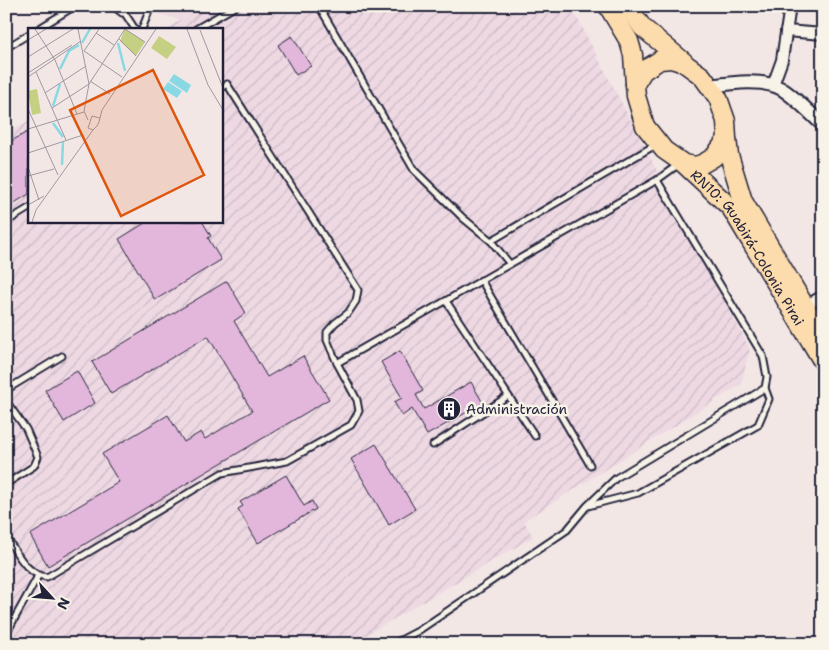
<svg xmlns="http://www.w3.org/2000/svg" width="829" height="650" viewBox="0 0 829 650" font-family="'Shantell Sans',sans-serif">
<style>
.built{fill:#eed9e3}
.industrial{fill:url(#industrial-furrows)}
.building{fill:#e3b7dc;stroke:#22223b}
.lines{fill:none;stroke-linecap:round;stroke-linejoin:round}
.service-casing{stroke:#22223b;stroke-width:9}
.minor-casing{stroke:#22223b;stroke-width:14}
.tertiary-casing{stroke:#22223b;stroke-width:16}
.trunk-casing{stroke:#22223b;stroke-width:21}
.service{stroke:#f7f3e8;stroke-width:5}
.minor{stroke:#f7f3e8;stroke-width:10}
.tertiary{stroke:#f7f3e8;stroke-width:12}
.trunk{stroke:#fcdcac;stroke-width:18}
.labels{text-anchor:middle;stroke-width:5;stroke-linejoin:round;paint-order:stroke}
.street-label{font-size:14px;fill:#22223b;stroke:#f7f3e8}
.poi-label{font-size:14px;fill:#22223b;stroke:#f7f3e8;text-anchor:start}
.inset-river{fill:none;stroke:#88d9e4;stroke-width:2.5}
.inset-road{fill:none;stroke:#9f98a2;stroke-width:1}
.view{fill:#de560e;fill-opacity:0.15;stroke:#de560e;stroke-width:2.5}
.inset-edge{fill:none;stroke:#22223b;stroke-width:2.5}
</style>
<defs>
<pattern id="industrial-furrows" width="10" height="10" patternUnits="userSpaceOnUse" patternTransform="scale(1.25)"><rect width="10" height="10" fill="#eed9e3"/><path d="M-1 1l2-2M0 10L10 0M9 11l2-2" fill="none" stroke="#ccbac4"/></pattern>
</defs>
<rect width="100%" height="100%" fill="#f3e7e6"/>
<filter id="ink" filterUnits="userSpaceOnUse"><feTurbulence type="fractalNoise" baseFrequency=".02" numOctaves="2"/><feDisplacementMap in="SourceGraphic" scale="10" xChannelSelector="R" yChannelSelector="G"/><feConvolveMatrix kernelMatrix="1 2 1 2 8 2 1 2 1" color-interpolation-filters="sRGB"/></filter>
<g filter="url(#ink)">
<path class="built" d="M162 6H201L179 20 160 14Z"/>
<path class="industrial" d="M201 6H571L750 349 741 384 524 521 533 537 351 644H6V135L29 120V221H221V29H167Z"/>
<g class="building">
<path d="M292 36 311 66 296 75 278 45Z"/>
<path d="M29 131V194L6 208V144Z"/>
<path d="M148 221H202L211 236 208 238 221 260 155 300 119 239Z"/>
<path d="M227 281 246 313 234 321 267 377 303 356 329 399 48 566 30 535 119 482 102 454 168 415 184 442 201 432 205 439 252 411 208 336 111 394 92 362Z"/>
<path d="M400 351 423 391 416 395 424 409 471 382 483 403 427 435 412 409 402 416 394 402 402 398 381 362Z"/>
<path d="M77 371 95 403 64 422 45 390Z"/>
<path d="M376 444 415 509 389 525 351 459Z"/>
<path d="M286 475 304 506 312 501 316 509 258 543 238 509 243 506 240 502Z"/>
</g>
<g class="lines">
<g class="service-casing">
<g id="service">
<path d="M113 6 122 13"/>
<path d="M120 6 135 29"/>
<path d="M319 6 414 170 463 218 491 241 510 264"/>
<path d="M38 29 75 6"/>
<path d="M142 29 151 6"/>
<path d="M196 29 236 6"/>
<path d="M6 48 29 34"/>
<path d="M6 222 29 208"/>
<path d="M491 241 657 144"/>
<path d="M481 280 590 465"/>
<path d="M446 301 535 436"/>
<path d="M337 363 657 180 679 164"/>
<path d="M6 390 62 356"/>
<path d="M6 401 26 429 38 457 34 466 6 484"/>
<path d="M433 445 508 396"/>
<path d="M588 506 638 493 758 425 769 399 765 388"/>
<path d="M6 537C17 552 26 575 47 577L222 473 287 461 351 425 359 411 357 400 337 363 327 340V332L335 323 348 313 356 301 358 290 227 84 221 88"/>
<path d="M6 634 38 576"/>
<path d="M393 644 418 631 567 530 587 506 616 478 765 388 767 377 763 356 657 180"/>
</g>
</g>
<g class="minor-casing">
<g id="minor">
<path d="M786 31 823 34"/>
<path d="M773 85 782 60 790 6"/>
<path d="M805 306 823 296"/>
</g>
</g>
<g class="tertiary-casing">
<path id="tertiary" d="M710 86C731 83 763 78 782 89 797 99 810 113 823 125"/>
</g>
<g class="trunk-casing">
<g id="trunk">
<path d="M608 6 629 41 633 55 635 84"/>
<path d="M628 6 642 27 684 62"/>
<path d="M727 139 729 155 743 201 823 337"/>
<path id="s1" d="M684 164 696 166 704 163 714 157 727 139 726 121 718 98 702 76 684 63 671 59 660 60 643 71 635 84 636 96 645 126 664 150 684 164 731 208 823 362"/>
</g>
</g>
<use href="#service" class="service"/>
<use href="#minor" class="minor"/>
<use href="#tertiary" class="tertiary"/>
<use href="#trunk" class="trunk"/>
</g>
</g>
<defs>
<g id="building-disc" transform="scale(1.25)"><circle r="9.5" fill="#22223b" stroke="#f7f3e8"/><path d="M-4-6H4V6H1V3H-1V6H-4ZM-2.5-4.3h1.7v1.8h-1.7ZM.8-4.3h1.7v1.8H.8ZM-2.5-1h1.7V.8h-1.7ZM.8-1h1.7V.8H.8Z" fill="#fff"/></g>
</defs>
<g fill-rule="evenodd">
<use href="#building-disc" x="449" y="409"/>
</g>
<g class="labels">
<g class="street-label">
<text dy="5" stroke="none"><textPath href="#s1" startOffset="411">RN10: Guabirá-Colonia Pirai</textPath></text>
</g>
<g class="poi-label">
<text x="466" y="414">Administración</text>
</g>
</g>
<g transform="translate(28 28)">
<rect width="195" height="195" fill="#f3e7e6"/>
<path d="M9 61 13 85 4 87 0 63Z" fill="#c5d083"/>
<path d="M97 1 117 14 108 28 92 13ZM131 8 148 19 139 31 123 20Z" fill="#c5d083"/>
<path d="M146 46 163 57 159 65 141 53ZM140 54 154 63 149 70 135 61Z" fill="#88d9e4"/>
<path class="inset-river" d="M54 15 62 1M90 15 97 43M32 41 41 23 51 17M25 78 32 56M25 95 35 109M34 137 35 114"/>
<path class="inset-road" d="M7 1 27 32 49 86M50 1 61 56 56 83 60 92M97 1 117 14M159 1 180 57 195 82M172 2 195 60M68 5 86 17M91 11 108 28M0 12 18 1M56 23 94 49M56 23 71 1M0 29 45 1M8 44 38 112M0 45 44 17M0 49 53 13M62 53 82 66M17 65 58 38M24 80 61 56 97 1M0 81 30 147M72 90 64 88 60 100 65 102 69 98 71 94 74 82 128 1M0 101 56 84M0 125 55 107M0 139 11 172M0 148 26 141M0 177 16 168M4 194 8 182 65 102"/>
<path class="view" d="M125 42 176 147 93 188 42 82Z"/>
<rect width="195" height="195" class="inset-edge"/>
</g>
<rect width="829" height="650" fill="none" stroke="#f7f3e8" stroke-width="25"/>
<rect x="12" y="12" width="804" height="625" fill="none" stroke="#22223b" stroke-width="2" filter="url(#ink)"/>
<g transform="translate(52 598) rotate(116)" stroke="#f7f3e8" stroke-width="4" paint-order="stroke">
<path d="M0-4L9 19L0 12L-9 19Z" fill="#22223b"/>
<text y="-8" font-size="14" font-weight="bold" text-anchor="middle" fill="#22223b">N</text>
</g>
</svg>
